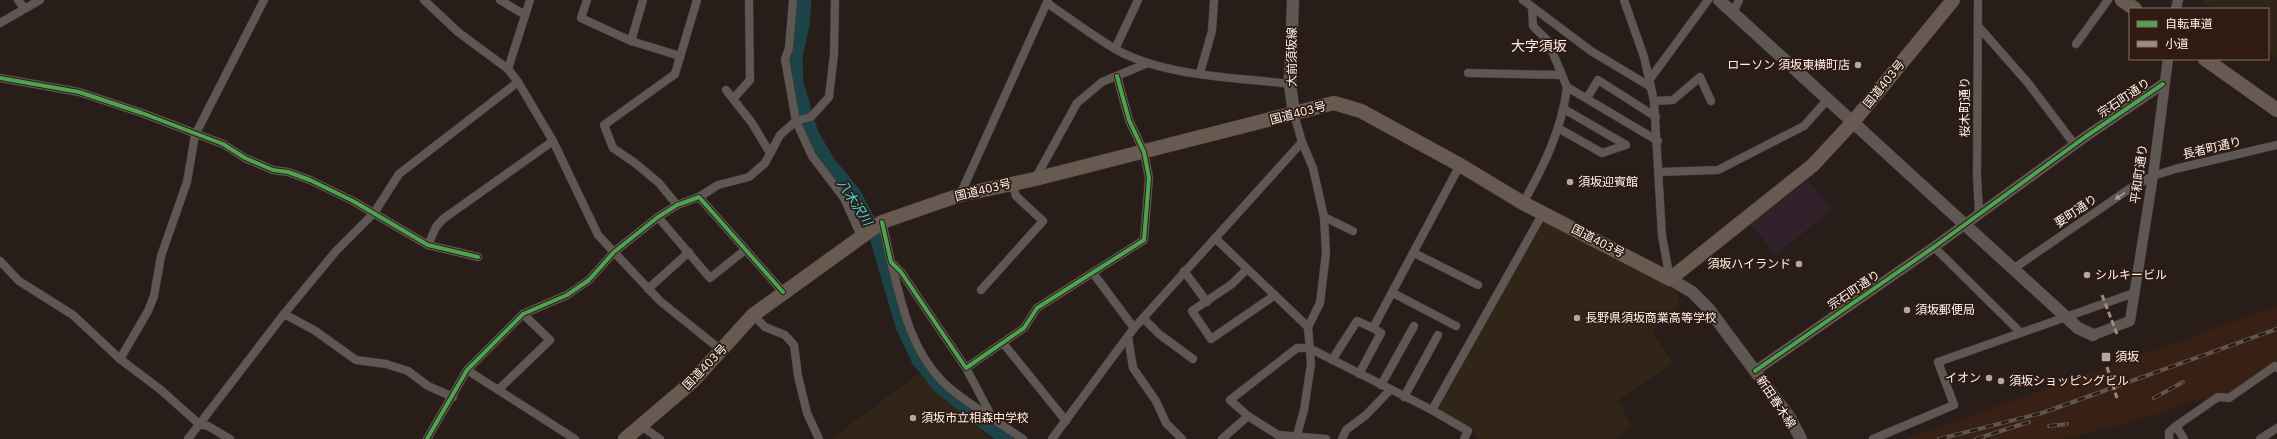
<svg xmlns="http://www.w3.org/2000/svg" width="2277" height="439" viewBox="0 0 2277 439" font-family="'IBM Plex Sans','Noto Sans JP',sans-serif">
<style>
.commercial{fill:#31212b}
.education{fill:#312517}
.built{fill:#382014}
.lines{fill:none;stroke-linecap:round;stroke-linejoin:round}
.river{stroke:#1c4448;stroke-width:15}
.minor-casing{stroke:#3f3733;stroke-width:9}
.tertiary-casing{stroke:#3f3733;stroke-width:11}
.secondary-casing{stroke:#3f3733;stroke-width:13}
.trunk-casing{stroke:#3f3733;stroke-width:15}
.minor{stroke:#5f5753;stroke-width:8}
.tertiary{stroke:#5f5753;stroke-width:10}
.secondary{stroke:#5f5753;stroke-width:12}
.trunk{stroke:#685a50;stroke-width:14}
.rail-casing{stroke:#5f5652;stroke-width:4}
.rail{stroke:#2f1b11;stroke-width:2.5;stroke-dasharray:8;stroke-linecap:butt}
.quiet{stroke:#a5887d;stroke-width:3;stroke-dasharray:6 3;stroke-linecap:butt}
.cycleway-casing{stroke:#2f1b11;stroke-width:6}
.cycleway{stroke:#4ca352;stroke-width:4}
.oneway{fill:#a79d98}
.poi-dot{fill:#b3a7a2;stroke:#2f1b11;stroke-width:1.5}
.labels{text-anchor:middle;stroke-width:3.5;stroke-linejoin:round;paint-order:stroke}
.street-label{font-size:12px;fill:#fef2ed;stroke:#2f1b11}
.poi-label{font-size:12px;fill:#fef2ed;stroke:#2f1b11;text-anchor:start}
.water-label{font-size:13px;font-style:italic;fill:#41d8e7;stroke:#2f1b11}
.quarter-label{font-size:14px;fill:#fef2ed;stroke:#2f1b11}
</style>
<rect width="100%" height="100%" fill="#281d18"/>
<path class="commercial" d="M1808 180 1832 210 1775 255 1751 224Z"/>
<g class="education">
<path d="M2201 0H2277V58L2268 51V9H2211Z"/>
<path d="M1544 222 1676 290 1679 305 1652 332 1673 364 1617 400 1632 426 1617 439H1478L1472 428 1439 408 1527 249 1532 243Z"/>
<path d="M919 373 991 439H831Z"/>
</g>
<path class="built" d="M2277 306V360L2223 399 2194 400 2159 414 2065 439H1906Z"/>
<g class="lines">
<path class="river" d="M804 0 802 26 795 55 796 83 811 134 828 163 853 193 877 237 903 326 919 360 941 387 1006 439"/>
<g class="minor-casing">
<g id="minor">
<path d="M18 0 24 8"/>
<path d="M424 0 458 32 508 69 518 82 553 141 598 235 660 301 721 350"/>
<path d="M500 0 525 15"/>
<path d="M587 0 581 18 631 41 680 56"/>
<path d="M793 0 789 48 785 59 796 121 811 117 829 97 834 54 835 0"/>
<path d="M1523 0 1591 51 1651 87"/>
<path d="M1624 0 1644 57 1654 101 1662 236 1670 279"/>
<path d="M1978 0 1977 176 1979 213"/>
<path d="M1047 3C1069 18 1092 35 1115 49 1165 77 1235 77 1290 84"/>
<path d="M1532 7 1533 26 1548 41 1562 75"/>
<path d="M1733 13 1739 0"/>
<path d="M0 23 40 0"/>
<path d="M1978 26 2028 83 2075 145"/>
<path d="M631 41 643 0"/>
<path d="M2076 44 2108 0"/>
<path d="M1115 49 1138 0"/>
<path d="M508 69 530 0"/>
<path d="M1200 73 1212 31 1214 0"/>
<path d="M1468 73 1562 75 1567 87 1658 141"/>
<path d="M0 78 79 92 142 113 223 144 245 158 273 170 288 172 310 180 353 201 428 245 478 257"/>
<path d="M1650 79 1708 0"/>
<path d="M726 90 752 123 770 153"/>
<path d="M1587 98 1598 80 1656 117"/>
<path d="M733 99 750 80 749 0"/>
<path d="M1654 101 1673 100 1700 77 1711 101"/>
<path d="M1294 114 1302 142 1313 168 1324 217 1326 253 1320 303 1308 327 1311 364 1304 410 1296 439"/>
<path d="M1558 128 1602 153 1626 145 1564 109"/>
<path d="M1659 172 1718 170 1804 126 1828 99"/>
<path d="M1035 179 1077 103 1102 82 1148 63"/>
<path d="M960 195 1048 0"/>
<path d="M699 197 718 185 749 177 765 163 780 135 796 121 812 156 844 198 861 236"/>
<path d="M1523 203C1544 166 1562 129 1567 87"/>
<path d="M677 205 659 183 635 163 613 148 604 125 675 74 697 0"/>
<path d="M658 217 710 278 745 250"/>
<path d="M1324 217 1353 231"/>
<path d="M882 222 891 262 901 272 966 368 1024 328 1037 308 1144 240 1149 178 1144 152 1129 120 1117 76"/>
<path d="M1215 238 1308 327"/>
<path d="M428 245 436 227 443 219 553 141"/>
<path d="M1934 247 2020 332"/>
<path d="M1414 253 1478 285"/>
<path d="M0 261 19 281 73 315 120 359 161 390 199 424 208 426 230 439"/>
<path d="M891 262C902 305 910 347 941 380 955 395 976 407 993 419"/>
<path d="M1247 269 1232 284 1192 311 1211 339 1275 295"/>
<path d="M2013 269 2129 189 2153 176 2175 169 2277 145"/>
<path d="M1184 271 1207 302"/>
<path d="M1093 273 1134 328"/>
<path d="M648 289 689 252"/>
<path d="M981 290 1043 221 1016 196 1012 182"/>
<path d="M1393 293 1456 326"/>
<path d="M284 314 314 330 356 360 386 364 408 371 428 386 453 397"/>
<path d="M753 315 765 327 785 335 794 345 798 376 807 413 819 439"/>
<path d="M1144 319 1159 334 1193 359"/>
<path d="M1128 337 1133 368 1156 401 1166 423 1182 439"/>
<path d="M1003 343 1066 421"/>
<path d="M120 359 148 311 154 296 161 256 187 182 195 135 264 0"/>
<path d="M1332 360 1357 321 1373 328"/>
<path d="M966 368 993 419 1023 439"/>
<path d="M467 370 575 439"/>
<path d="M1359 374 1381 333 1373 328 1460 165"/>
<path d="M1381 385 1414 326"/>
<path d="M498 390 550 340 523 314"/>
<path d="M1404 397 1438 335"/>
<path d="M1432 410 1543 213"/>
<path d="M641 426 660 439"/>
<path d="M2176 426 2218 397 2229 398 2275 366 2277 368"/>
<path d="M188 439 284 314 336 251 374 213 399 174 518 82"/>
<path d="M427 439 467 370 523 314 567 295 589 280 614 252 658 217 677 205 699 197 783 292"/>
<path d="M1052 439 1134 328 1302 142"/>
<path d="M1222 439 1248 416"/>
<path d="M1326 439 1278 435 1248 416 1230 400 1297 348H1309L1432 410 1468 431 1464 439"/>
<path d="M1342 439 1346 430 1366 415 1390 390"/>
<path d="M1873 439 1954 405 1938 362 2134 293"/>
<path d="M2169 439V432L2176 426 2184 439"/>
<path d="M2260 439 2277 428"/>
</g>
</g>
<g class="tertiary-casing">
<g id="tertiary">
<path d="M2176 9 2178 0"/>
<path d="M2093 335 2130 321 2153 176 2168 59"/>
<path d="M1755 371 1934 247 2085 137 2163 84"/>
</g>
</g>
<g class="secondary-casing">
<g id="secondary">
<path d="M1293 0 1290 84 1294 114"/>
<path d="M1719 0 2078 328 2093 335"/>
<path d="M1670 279 1692 292 1708 308 1790 418 1801 439"/>
</g>
</g>
<g class="trunk-casing">
<g id="trunk">
<path d="M2122 0 2135 9"/>
<path d="M2205 59 2277 110"/>
<path d="M625 439 692 382 753 315 882 222 960 195 1035 179 1334 103 1361 111 1460 165 1523 203 1670 279 1813 165 1853 122 1953 0"/>
</g>
</g>
<use href="#minor" class="minor"/>
<use href="#tertiary" class="tertiary"/>
<use href="#secondary" class="secondary"/>
<use href="#trunk" class="trunk"/>
<g class="rail-casing">
<g id="rail">
<path d="M2154 398 2183 382"/>
<path d="M2049 426 2067 424"/>
<path d="M1939 439 2042 413 2277 329"/>
<path d="M1976 439 2029 422"/>
</g>
</g>
<use href="#rail" class="rail"/>
<g class="quiet">
<path d="M2102 295 2117 334"/>
<path d="M2107 367 2117 398"/>
</g>
<g class="cycleway-casing">
<g id="cycleway">
<path d="M0 78 79 92 142 113 223 144 245 158 273 170 288 172 310 180 353 201 428 245 478 257"/>
<path d="M882 222 891 262 901 272 966 368 1024 328 1037 308 1144 240 1149 178 1144 152 1129 120 1117 76"/>
<path d="M1755 371 1934 247 2085 137 2163 84"/>
<path d="M427 439 467 370 523 314 567 295 589 280 614 252 658 217 677 205 699 197 783 292"/>
</g>
</g>
<use href="#cycleway" class="cycleway"/>
</g>
<defs><path id="oneway-solid" d="M-6-.8H1V-3.2L6.5 0L1 3.2V.8H-6Z"/></defs>
<use class="oneway" href="#oneway-solid" transform="translate(2120 196) rotate(146)"/>
<g class="poi-dot">
<circle cx="1858" cy="65" r="4"/>
<circle cx="1570" cy="182" r="4"/>
<circle cx="1799" cy="264" r="4"/>
<circle cx="2087" cy="275" r="4"/>
<circle cx="1907" cy="310" r="4"/>
<circle cx="1577" cy="318" r="4"/>
<rect x="2101" y="352" width="10" height="10" rx="2"/>
<circle cx="1989" cy="378" r="4"/>
<circle cx="2001" cy="381" r="4"/>
<circle cx="913" cy="418" r="4"/>
</g>
<g class="labels">
<g class="street-label">
<text transform="translate(1292 57) rotate(-90)" y="4">大前須坂線</text>
<text transform="translate(1884 84) rotate(-51)" y="4">国道403号</text>
<text transform="translate(2124 98) rotate(-34)" y="4">宗石町通り</text>
<text transform="translate(1965 107) rotate(-90)" y="4">桜木町通り</text>
<text transform="translate(1298 113) rotate(-15)" y="4">国道403号</text>
<text transform="translate(2212 148) rotate(-13)" y="4">長者町通り</text>
<text transform="translate(2139 174) rotate(-82)" y="4">平和町通り</text>
<text transform="translate(983 190) rotate(-14)" y="4">国道403号</text>
<text transform="translate(2076 211) rotate(-34)" y="4">要町通り</text>
<text transform="translate(1598 241) rotate(27)" y="4">国道403号</text>
<text transform="translate(1854 290) rotate(-34)" y="4">宗石町通り</text>
<text transform="translate(705 367) rotate(-46)" y="4">国道403号</text>
<text transform="translate(1776 402) rotate(56)" y="4">新田春木線</text>
</g>
<g class="poi-label">
<text x="1850" y="69" text-anchor="end">ローソン 須坂東横町店</text>
<text x="1578" y="186">須坂迎賓館</text>
<text x="1791" y="268" text-anchor="end">須坂ハイランド</text>
<text x="2095" y="279">シルキービル</text>
<text x="1915" y="314">須坂郵便局</text>
<text x="1585" y="322">長野県須坂商業高等学校</text>
<text x="2115" y="361">須坂</text>
<text x="1981" y="382" text-anchor="end">イオン</text>
<text x="2009" y="385">須坂ショッピングビル</text>
<text x="921" y="422">須坂市立相森中学校</text>
</g>
<g class="water-label">
<text transform="translate(855 202) rotate(57)" y="5">八木沢川</text>
</g>
<g class="quarter-label">
<text x="1539" y="51">大字須坂</text>
</g>
</g>
<rect x="2129" y="8" width="140" height="52" fill="#2f1b11" stroke="#827169"/>
<rect x="2137" y="21" width="20" height="6" fill="#4ca352" stroke="#827169"/>
<text x="2165" y="28" font-size="12" fill="#fef2ed">自転車道</text>
<rect x="2137" y="41" width="20" height="6" fill="#a5887d" stroke="#827169"/>
<text x="2165" y="48" font-size="12" fill="#fef2ed">小道</text>
</svg>
